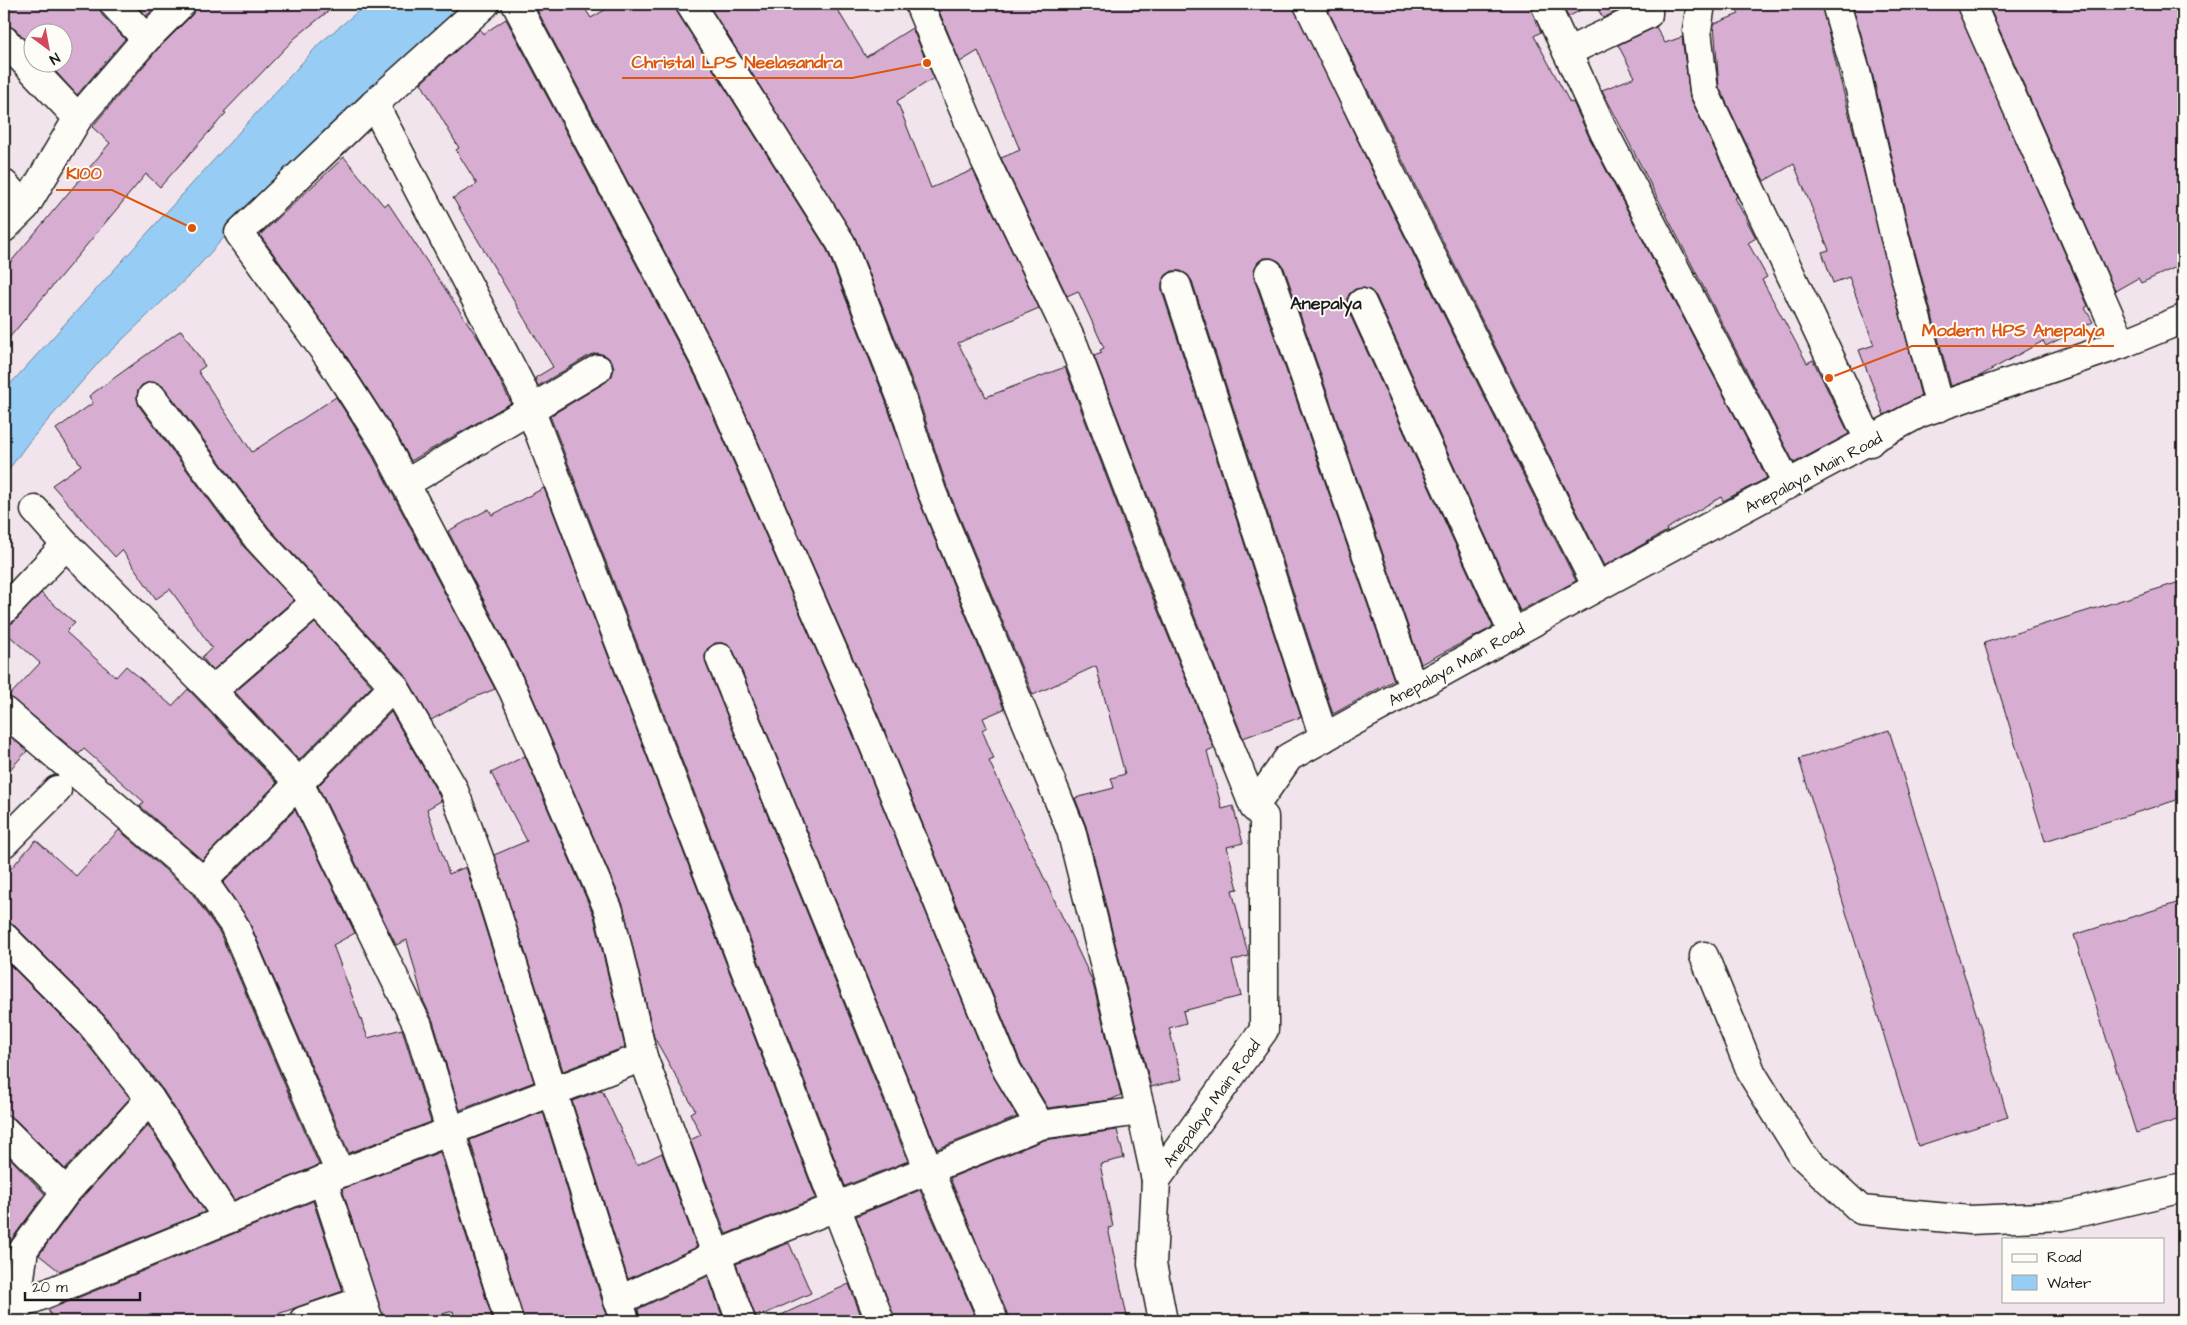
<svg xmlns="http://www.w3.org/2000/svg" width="2187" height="1325" viewBox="0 0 2187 1325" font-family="'Architects Daughter',sans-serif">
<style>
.water{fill:#97cdf5;stroke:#66869e}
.building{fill:#d7add2;stroke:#1c1c1c}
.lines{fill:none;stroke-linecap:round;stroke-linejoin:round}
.minor-casing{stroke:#1c1c1c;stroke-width:31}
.minor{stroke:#fdfcf7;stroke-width:28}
.labels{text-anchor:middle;stroke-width:4;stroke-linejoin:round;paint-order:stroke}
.street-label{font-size:16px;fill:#1c1c1c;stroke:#fdfcf7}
.neighbourhood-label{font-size:18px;font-weight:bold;fill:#1c1c1c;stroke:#fdfcf7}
.leader{fill:none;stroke:#de560d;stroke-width:2}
.callout-dot{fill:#de560d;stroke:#fdfcf7;stroke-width:2}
.callout-label{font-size:18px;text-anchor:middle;font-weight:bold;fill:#de560d;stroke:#fdfcf7;stroke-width:4;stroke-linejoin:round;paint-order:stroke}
</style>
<rect width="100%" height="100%" fill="#f2e4ec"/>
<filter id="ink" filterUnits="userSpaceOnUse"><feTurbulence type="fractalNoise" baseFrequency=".02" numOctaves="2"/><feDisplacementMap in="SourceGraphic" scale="10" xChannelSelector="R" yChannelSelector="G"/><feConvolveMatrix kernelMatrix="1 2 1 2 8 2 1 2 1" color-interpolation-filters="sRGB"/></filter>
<g filter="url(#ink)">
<path class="water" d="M367 4H470L271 185 193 272 100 361 28 443 4 476V391L320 43Z"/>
<g class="building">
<path d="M4 4H99L102 15 125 39 77 95 47 62H62V32H32V47L15 29 4 25Z"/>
<path d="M135 4H159L146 16Z"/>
<path d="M196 4H337L295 38 224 112 226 113 160 187 146 174 4 344V270L110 143 92 127 157 50 192 15Z"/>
<path d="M534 4H582L591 18 615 4H675L677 12 827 250 886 402 918 498 1004 709 983 718 987 727 982 730 994 759 989 761 1092 980 1121 1095 1110 1100 1048 1108 1021 1063 880 720 725 366Z"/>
<path d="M708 4H834L866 57 912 28 934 78 897 101 931 188 973 170 1039 308 958 343 986 397 1065 367 1147 584 1214 748 1207 751 1222 809 1233 806 1243 843 1227 847 1238 889 1232 890 1248 954V956L1232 961 1241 996 1183 1011 1186 1023 1169 1028 1182 1079 1151 1087 1086 826 1075 798 1114 788 1111 778 1125 774 1096 666 1033 695 947 487 916 391 855 237Z"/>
<path d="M951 4H1293L1375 177 1576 581 1520 611 1376 296 1371 291 1364 288 1355 289 1349 294 1347 301 1348 310 1493 627 1421 664 1284 268 1280 262 1272 258H1263L1258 262 1254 270V278L1394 680 1333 714 1192 281 1188 275 1181 271H1172L1166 275 1162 282V291L1301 717 1243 738 1177 572 1094 356 1102 353 1100 350 1104 348 1078 291 1067 296 1001 158 1020 150 978 51 960 62 939 11Z"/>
<path d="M1325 4H1530L1541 32 1534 36 1570 103 1573 102 1590 139 1767 478 1723 501 1721 497 1666 529 1667 531 1656 537 1604 566Z"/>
<path d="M1562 4H1592L1568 17Z"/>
<path d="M1595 4H1632L1603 18Z"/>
<path d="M1735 4H1821L1921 396 1884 415 1859 350 1874 345 1849 277 1833 283 1822 252 1829 250 1794 164 1764 181 1719 87 1714 24 1739 14Z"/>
<path d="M1852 4H1956L2088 306 2085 308 2093 322 2046 346 2043 341 1978 377 1951 386 1909 230 1871 68Z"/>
<path d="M1988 4H2175L2183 21V264L2141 283 2138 278 2115 291Z"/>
<path d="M506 19 697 379 852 732 993 1076 1017 1117 937 1149 734 652 729 645 722 643H715L707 649 705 656 706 664 908 1161 845 1186 550 416 606 382 612 376 614 368 612 361 605 355 597 353 590 355 538 386 535 378 553 367 453 198 477 184 456 150 459 148 421 83 480 29 483 34Z"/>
<path d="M1656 27 1665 43 1682 37 1690 97 1737 197 1735 198 1756 238 1748 243 1767 277 1762 280 1807 363 1813 360 1849 434 1794 463 1602 90 1635 77 1618 45Z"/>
<path d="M344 157 384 206 388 203 483 346 511 403 411 461 397 435 341 348 260 235Z"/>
<path d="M181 330 205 366 198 371 252 452 336 397 370 451 495 689 468 700 431 720 406 676 269 528 165 388 158 383 150 382 142 385 138 391 137 399 139 406 244 547 294 600 213 670 209 666 202 657 212 648 170 589 156 599 122 550 115 557 52 485 81 465 56 429 93 403 89 396Z"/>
<path d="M544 488 816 1198 726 1234 690 1140 701 1135 690 1113 695 1110 654 1037 623 905 527 684 448 531 489 509 492 515Z"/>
<path d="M2183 581V798L2045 841 1984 643Z"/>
<path d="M41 593 75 623 66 632 116 677 126 666 172 706 188 689 277 783 202 860 140 806 144 802 84 749 79 754 9 696 40 663 4 631V628L15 621Z"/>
<path d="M315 623 372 686 299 760 235 692Z"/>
<path d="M391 712 439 795 441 801 427 809 449 874 466 867 534 1082 460 1110 433 1021 423 1000 407 940 396 945 318 786Z"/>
<path d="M1889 730 2008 1117 1918 1146 1799 759Z"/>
<path d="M4 731 27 751 4 776Z"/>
<path d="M525 756 594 916 625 1047 563 1071 494 855 527 841 491 773Z"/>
<path d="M295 810 355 933 333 945 368 1038 402 1029 431 1122 349 1153 248 919 223 883Z"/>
<path d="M119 830 191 892 220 933 319 1165 234 1200 163 1090 104 1015 15 926 4 922V876L36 840 76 876Z"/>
<path d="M2183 901V1118L2136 1133 2074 935Z"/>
<path d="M4 959 80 1035 130 1098 65 1169 15 1119 4 1115Z"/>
<path d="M602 1090 637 1165 662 1153 697 1247 628 1279 572 1101Z"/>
<path d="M543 1112 604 1307 609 1321H524L470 1140Z"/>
<path d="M148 1125 205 1212 59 1271 39 1255 78 1202Z"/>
<path d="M1117 1130 1124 1158 1100 1164 1113 1227 1108 1228 1128 1321H1009L950 1178 1044 1140Z"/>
<path d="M4 1152 45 1194 11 1240 4 1255Z"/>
<path d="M440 1152 493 1321H456L453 1311 417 1321H384L342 1189Z"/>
<path d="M920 1190 977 1321H895L856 1216Z"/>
<path d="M313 1201 343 1291 258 1321H54L48 1310Z"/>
<path d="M789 1243 811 1293 756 1318 736 1264Z"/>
<path d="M708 1276 724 1321H640L638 1309Z"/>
<path d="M849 1284 863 1321H768Z"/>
</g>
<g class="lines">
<g class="minor-casing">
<g id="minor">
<path d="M114 4 146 39"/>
<path d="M485 4 374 104 239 233 328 356 384 443 513 690 609 911 643 1057 741 1321"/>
<path d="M516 4 711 372 866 726 1007 1070 1040 1125"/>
<path d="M690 4 841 243 901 397 932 492 1071 830 1141 1111 1156 1180"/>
<path d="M919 4 985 160 1074 346 1162 578 1254 807"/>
<path d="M1308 4 1389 170 1597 587"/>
<path d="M1545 4 1604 132 1788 485"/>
<path d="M1701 4 1697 30 1704 91 1870 442"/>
<path d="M1836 4 1856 72 1894 234 1940 407"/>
<path d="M1971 4 2122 344"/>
<path d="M4 40 78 118"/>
<path d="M1567 52 1648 14V4"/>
<path d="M374 104 522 388 880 1321"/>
<path d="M4 184 25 207"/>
<path d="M4 228 25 207 78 118 146 39 181 4"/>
<path d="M1269 273 1413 688"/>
<path d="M1177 286 1324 738"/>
<path d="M1362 303 1513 633"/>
<path d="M152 397 257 538 394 686 453 788 482 866 625 1321"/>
<path d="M405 484 598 369"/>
<path d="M35 510 66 545 212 691 299 783 418 1026 509 1321"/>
<path d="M4 610 66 545"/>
<path d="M720 658 929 1170 994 1321"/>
<path d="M212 691 317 601"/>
<path d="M4 711 203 881 234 925 340 1173"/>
<path d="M4 843 57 790"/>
<path d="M203 881 394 686"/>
<path d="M4 937 92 1025 150 1099"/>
<path d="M1704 956 1752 1074 1803 1156 1861 1210 1970 1220 2063 1216 2183 1188"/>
<path d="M4 1130 66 1192"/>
<path d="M323 1180 369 1321"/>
<path d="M618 1301 716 1255 1040 1125 1141 1111"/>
<path d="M16 1306 323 1180 643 1057"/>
<path d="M16 1306 24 1249 66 1192 150 1099 228 1219"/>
<path d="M303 1321 362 1301"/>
<path d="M1163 1321 1152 1264 1156 1180 1264 1030V817L1254 807 1289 757 1597 587 1920 413 2122 344 2183 319"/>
</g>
</g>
<use href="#minor" class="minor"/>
</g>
</g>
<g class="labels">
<g class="street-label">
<text transform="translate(1813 472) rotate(-28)" y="6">Anepalaya Main Road</text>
<text transform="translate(1456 664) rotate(-29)" y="6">Anepalaya Main Road</text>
<text transform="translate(1211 1103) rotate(-54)" y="6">Anepalaya Main Road</text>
</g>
<g class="neighbourhood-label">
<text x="1326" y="309">Anepalya</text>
</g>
</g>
<path class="leader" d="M927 63L852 78H622M192 228L112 190H56M1829 378L1912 346H2114"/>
<g class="callout-dot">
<circle cx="927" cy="63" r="5"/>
<circle cx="192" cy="228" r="5"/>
<circle cx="1829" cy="378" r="5"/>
</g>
<g class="callout-label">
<text x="737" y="68">Christal LPS Neelasandra</text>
<text x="84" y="179">K100</text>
<text x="2013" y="336">Modern HPS Anepalya</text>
</g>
<rect width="2187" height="1325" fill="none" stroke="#fdfcf7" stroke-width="20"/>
<rect x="10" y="10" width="2167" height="1305" fill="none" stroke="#1c1c1c" stroke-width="2" filter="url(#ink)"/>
<rect x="2002" y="1238" width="162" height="65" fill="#fdfcf7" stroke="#a3a29f"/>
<rect x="2012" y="1254" width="25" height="8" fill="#fdfcf7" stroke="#a3a29f"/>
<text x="2047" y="1262" font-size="15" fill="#1c1c1c">Road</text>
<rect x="2012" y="1275" width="25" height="15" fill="#97cdf5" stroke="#a3a29f"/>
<text x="2047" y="1288" font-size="15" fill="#1c1c1c">Water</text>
<g transform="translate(48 48) rotate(148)"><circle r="24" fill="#fdfcf7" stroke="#a3a29f"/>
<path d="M0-4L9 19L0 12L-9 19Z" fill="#d1495b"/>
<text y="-8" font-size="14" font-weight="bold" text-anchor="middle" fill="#1c1c1c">N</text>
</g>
<path d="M25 1292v8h115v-8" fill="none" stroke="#1c1c1c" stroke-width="2.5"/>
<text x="32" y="1292" font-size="15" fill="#1c1c1c" stroke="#fdfcf7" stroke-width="4" paint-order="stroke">20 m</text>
</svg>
